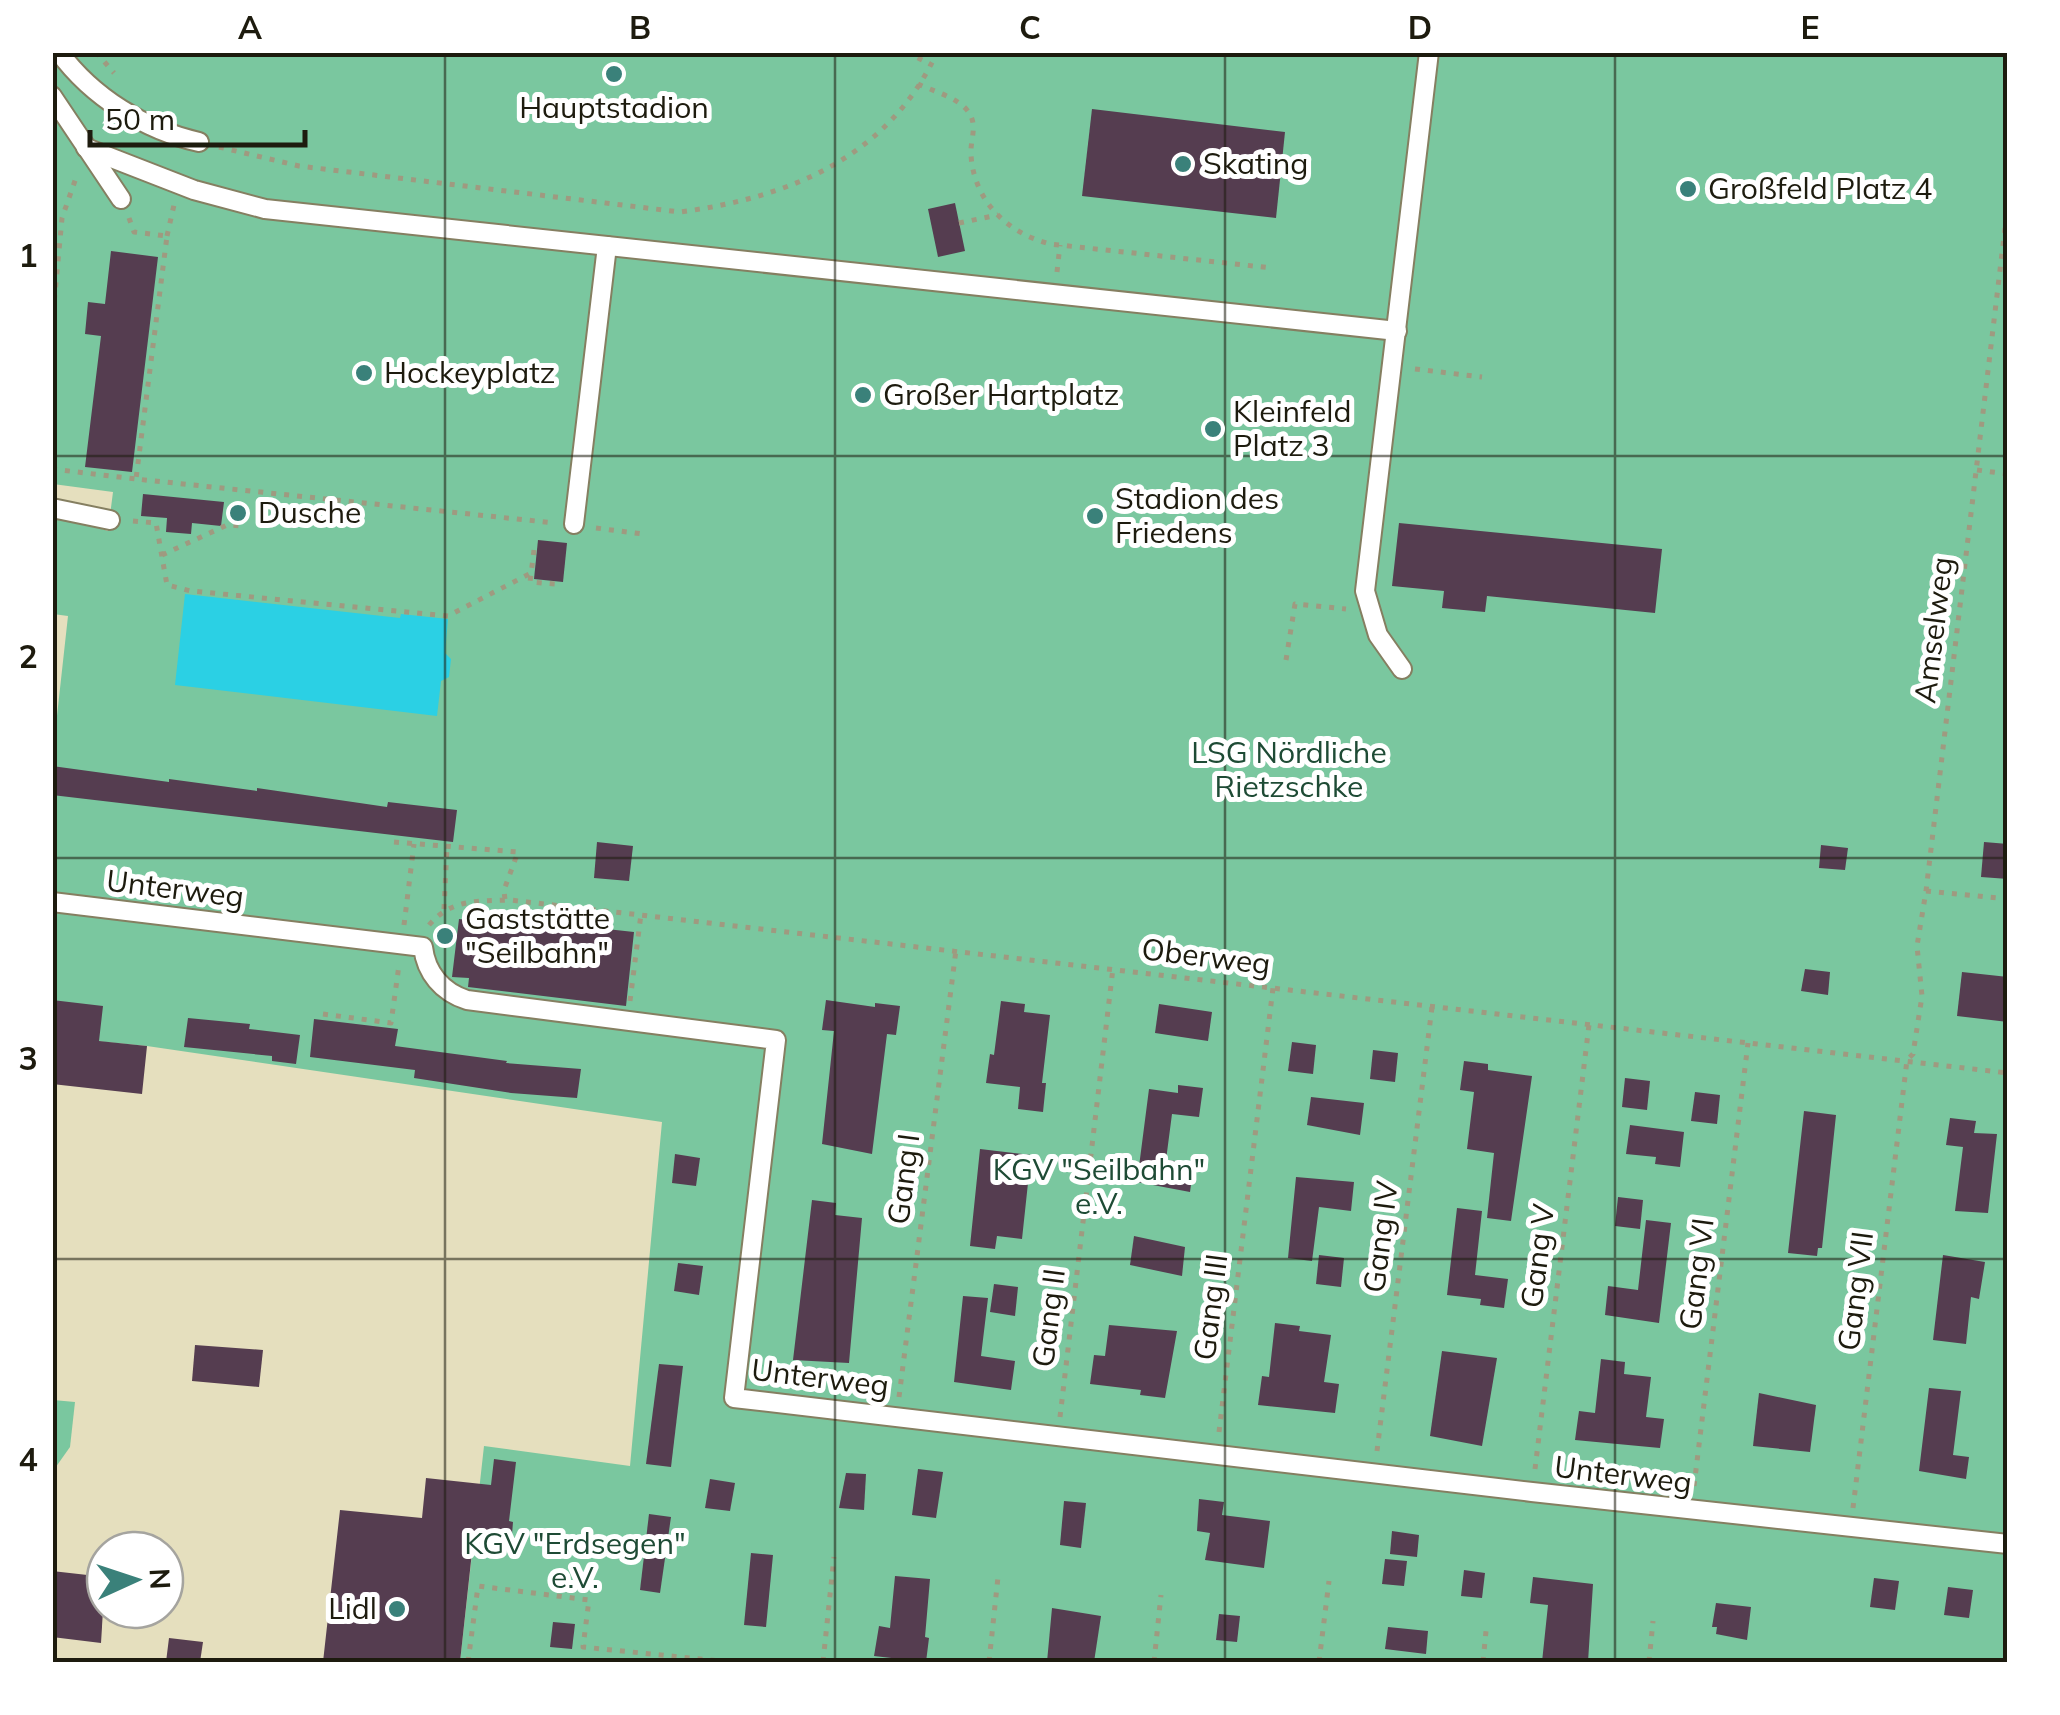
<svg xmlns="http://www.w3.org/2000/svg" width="2060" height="1715" viewBox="0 0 2060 1715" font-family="Mulish,sans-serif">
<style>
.green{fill:#7ac79f}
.water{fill:#2bd0e4}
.building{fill:#553d50}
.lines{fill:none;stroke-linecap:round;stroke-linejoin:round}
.service-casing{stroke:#857f61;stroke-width:22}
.path{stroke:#9f9a80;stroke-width:5;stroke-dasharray:5 8;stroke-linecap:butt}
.service{stroke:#fff;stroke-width:18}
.grid{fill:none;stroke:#1d1b0e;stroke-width:2.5;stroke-opacity:0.55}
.poi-dot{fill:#3a817a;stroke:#fff;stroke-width:4}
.labels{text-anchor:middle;stroke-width:10;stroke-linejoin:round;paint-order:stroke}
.poi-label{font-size:30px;fill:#1d1b0e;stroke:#fff;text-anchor:start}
.street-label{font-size:30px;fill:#1d1b0e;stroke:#fff}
.park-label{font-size:30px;fill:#1e4b35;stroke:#fff}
.neatline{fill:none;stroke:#1d1b0e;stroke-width:4}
.grid-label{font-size:32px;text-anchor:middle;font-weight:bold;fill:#1d1b0e}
</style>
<rect width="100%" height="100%" fill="#e5dfbe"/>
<g class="green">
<path d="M53 53H2007V1662H460L484 1446 630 1466 662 1122 147 1046 53 1037 52 761 68 616 53 614V513L108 531 113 492 53 484Z"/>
<path d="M53 1400 75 1402 70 1447 53 1471Z"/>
</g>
<path class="water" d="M185 594 400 618 401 614 448 619 445 653 451 659 449 677 441 681 437 716 175 685Z"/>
<g class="building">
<path d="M1092 109 1285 132 1276 218 1082 196Z"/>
<path d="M955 203 965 251 938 257 928 209Z"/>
<path d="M111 251 158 257 132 472 85 467 101 336 85 334 88 302 105 304Z"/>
<path d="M143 494 224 502 221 526 192 523 191 534 166 532 167 518 141 516Z"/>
<path d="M1399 523 1662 549 1655 613 1487 596 1485 612 1442 608 1444 591 1392 586Z"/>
<path d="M538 540 567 543 563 582 534 579Z"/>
<path d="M52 766 169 782V779L257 791V788L387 807 388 802 457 810 453 842 52 795Z"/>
<path d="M597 842 633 846 629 881 594 878Z"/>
<path d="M1984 842 2008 844V879L1981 877Z"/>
<path d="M1821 845 1848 848 1845 870 1819 868Z"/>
<path d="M477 915 634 932 626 1006 468 987 469 978 452 977 459 919 477 921Z"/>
<path d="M1805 969 1830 972 1828 995 1801 991Z"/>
<path d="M1962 972 2008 977V1022L1957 1016Z"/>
<path d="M52 1000 103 1006 99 1041 147 1046 142 1094 52 1084Z"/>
<path d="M826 1000 875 1007V1003L900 1006 896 1035 887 1034 872 1154 822 1144 834 1031 822 1030Z"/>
<path d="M1001 1001 1025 1004 1024 1012 1050 1015 1042 1083H1046L1043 1112 1018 1109 1020 1087 986 1083 990 1054 994 1055Z"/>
<path d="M1159 1004 1212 1012 1208 1041 1155 1033Z"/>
<path d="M188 1018 250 1024 249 1029 300 1035 296 1064 272 1061V1056L184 1047Z"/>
<path d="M314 1019 398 1029 395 1046 507 1061 506 1063 581 1069 577 1098 511 1093 414 1078 415 1070 310 1057Z"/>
<path d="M1292 1042 1316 1045 1313 1074 1288 1071Z"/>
<path d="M1373 1050 1398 1053 1395 1082 1370 1079Z"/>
<path d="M1464 1061 1488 1064V1070L1532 1076 1511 1221 1487 1218 1494 1153 1467 1149 1474 1092 1460 1090Z"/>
<path d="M1625 1078 1650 1081 1647 1110 1622 1107Z"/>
<path d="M1178 1085 1203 1088 1199 1117 1172 1114 1166 1160 1194 1163 1190 1192 1137 1182 1149 1089 1178 1093Z"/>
<path d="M1695 1092 1720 1095 1717 1124 1691 1121Z"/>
<path d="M1311 1097 1364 1103 1360 1135 1307 1125Z"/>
<path d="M1804 1111 1836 1115 1822 1248H1818L1817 1256 1788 1253Z"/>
<path d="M1950 1118 1976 1121 1974 1133 1997 1134 1988 1213 1955 1211 1963 1147 1946 1145Z"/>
<path d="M1630 1125 1684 1132 1680 1167 1655 1164 1656 1157 1626 1154Z"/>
<path d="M980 1149 1031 1155 1022 1239 997 1236 995 1249 970 1246Z"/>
<path d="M675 1154 700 1158 696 1186 672 1183Z"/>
<path d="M1296 1177 1354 1182 1351 1211 1319 1207 1312 1261 1288 1258Z"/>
<path d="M1618 1197 1643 1200 1640 1229 1615 1226Z"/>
<path d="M812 1200 836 1203 835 1215 862 1218 849 1363 793 1360Z"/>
<path d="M1457 1208 1482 1211 1475 1275 1508 1279 1504 1308 1480 1305 1481 1299 1447 1295Z"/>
<path d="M1646 1220 1671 1223 1659 1323 1605 1315 1608 1286 1638 1290Z"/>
<path d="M1134 1236 1185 1247 1182 1276 1130 1265Z"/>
<path d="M1319 1255 1344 1258 1341 1287 1316 1284Z"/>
<path d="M1943 1255 1985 1262 1979 1299 1971 1297 1966 1344 1933 1340Z"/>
<path d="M678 1263 703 1266 699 1295 674 1291Z"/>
<path d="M994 1284 1018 1287 1015 1316 990 1312Z"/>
<path d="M963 1296 988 1298 981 1356 1015 1361 1011 1390 954 1382Z"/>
<path d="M1275 1323 1300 1326 1299 1331 1331 1335 1324 1382 1339 1384 1335 1413 1258 1405 1262 1376 1269 1377Z"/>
<path d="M1109 1325 1177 1331 1165 1398 1140 1395 1141 1390 1090 1384 1094 1355 1105 1356Z"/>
<path d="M195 1345 263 1350 259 1387 192 1381Z"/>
<path d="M1442 1351 1497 1358 1482 1446 1430 1436Z"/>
<path d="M1601 1359 1625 1362 1624 1374 1651 1377 1646 1417 1664 1419 1660 1448 1575 1440 1579 1411 1595 1413Z"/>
<path d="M659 1364 683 1366 671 1467 646 1464Z"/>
<path d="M1929 1388 1961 1391 1953 1455 1969 1457 1966 1479 1919 1471Z"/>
<path d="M1759 1393 1816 1405 1810 1452 1753 1446Z"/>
<path d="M494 1459 516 1462 509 1521 513 1522 511 1547 473 1543 460 1662H323L340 1510 422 1518 426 1478 491 1485Z"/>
<path d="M918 1469 943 1472 936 1518 912 1515Z"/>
<path d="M846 1473 866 1474 864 1510 839 1508Z"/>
<path d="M710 1479 735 1483 730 1511 705 1508Z"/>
<path d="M1199 1499 1224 1502 1222 1515 1270 1521 1264 1568 1205 1560 1210 1533 1197 1531Z"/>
<path d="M1064 1501 1086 1503 1081 1548 1060 1545Z"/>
<path d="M649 1514 671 1517 660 1593 640 1590Z"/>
<path d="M1392 1531 1419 1535 1417 1557 1390 1554Z"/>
<path d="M751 1553 773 1555 766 1627 744 1625Z"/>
<path d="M1385 1559 1407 1561 1404 1586 1382 1584Z"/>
<path d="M1464 1570 1485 1573 1482 1598 1461 1596Z"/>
<path d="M52 1571 105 1577 101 1643 52 1637Z"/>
<path d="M895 1576 930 1579 925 1637 929 1638 926 1662 874 1656 879 1626 890 1628Z"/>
<path d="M1533 1577 1593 1584 1588 1662H1542L1548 1605 1530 1603Z"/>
<path d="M1874 1578 1899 1581 1895 1610 1870 1607Z"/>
<path d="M1948 1587 1973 1590 1969 1618 1944 1615Z"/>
<path d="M1716 1603 1751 1607 1747 1640 1716 1634 1717 1627H1712Z"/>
<path d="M1052 1608 1101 1616 1094 1662H1047Z"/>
<path d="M1219 1614 1240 1616 1237 1642 1216 1640Z"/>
<path d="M553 1622 575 1624 572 1649 550 1647Z"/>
<path d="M1388 1627 1428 1631 1426 1654 1385 1649Z"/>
<path d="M169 1638 203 1642 200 1662H166Z"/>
</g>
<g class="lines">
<g class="service-casing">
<g id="service">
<path d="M59 52C92 97 145 130 199 142"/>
<path d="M52 96 121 199"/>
<path d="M86 148 194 190 265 209 1397 331"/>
<path d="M52 508 110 520"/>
<path d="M574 524 607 246"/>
<path d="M1402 669 1378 635 1365 591 1429 52"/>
<path d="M52 902 423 947C426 973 442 992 467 1000L776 1040 734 1398 1532 1492 2008 1544"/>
</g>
</g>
<g class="path">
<path d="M96 52 114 73"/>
<path d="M906 52 930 64"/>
<path d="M918 84C933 91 956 97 967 110 979 125 970 138 971 155 974 201 1007 233 1050 244L1272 268"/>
<path d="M219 147 299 166 680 212C787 198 889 158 937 52"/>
<path d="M129 218 134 232 167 236 136 479 555 523"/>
<path d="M959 223 998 215"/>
<path d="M167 236 174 205"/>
<path d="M1057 272 1060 245"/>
<path d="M52 326 62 218 77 175"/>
<path d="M1415 369 1482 377"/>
<path d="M52 469 136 479"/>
<path d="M1977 470 2008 474"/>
<path d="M133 521 156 523 167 585 191 591 448 616 531 573"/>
<path d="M596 528 643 534"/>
<path d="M534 550 530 582 555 584"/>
<path d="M162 555 227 525 245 526"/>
<path d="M1286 660 1295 604 1346 609"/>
<path d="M394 842 518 852 504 890 505 900"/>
<path d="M1926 891 2008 899"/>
<path d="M444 909 447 847"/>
<path d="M404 925 414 844"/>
<path d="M429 925C451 899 478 901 510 900L2008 1073"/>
<path d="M630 1001 641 914"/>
<path d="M323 1014 391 1023 399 965"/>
<path d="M899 1397 956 950"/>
<path d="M1060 1417 1113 968"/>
<path d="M1219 1432 1273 988"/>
<path d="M1377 1451 1432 1007"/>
<path d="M1535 1469 1589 1025"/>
<path d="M1694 1486 1748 1043"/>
<path d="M1853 1508 1907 1060 1913 1054 1922 996 1917 946 1926 891 2008 203"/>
<path d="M468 1662 478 1586 589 1600 583 1647 729 1662"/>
<path d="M823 1662 834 1557"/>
<path d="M989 1662 998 1577"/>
<path d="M1154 1662 1161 1595"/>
<path d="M1319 1662 1329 1581"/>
<path d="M1483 1662 1486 1631"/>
<path d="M1649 1662 1653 1621"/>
</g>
<use href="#service" class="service"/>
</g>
<path class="grid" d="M445 52V1662M835 52V1662M1225 52V1662M1615 52V1662M52 456H2008M52 858H2008M52 1259H2008"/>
<g class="poi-dot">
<circle cx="614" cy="74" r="10"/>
<circle cx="1183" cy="164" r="10"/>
<circle cx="1688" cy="189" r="10"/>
<circle cx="364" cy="373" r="10"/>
<circle cx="863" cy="395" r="10"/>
<circle cx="1213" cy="429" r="10"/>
<circle cx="238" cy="513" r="10"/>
<circle cx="1095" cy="516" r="10"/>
<circle cx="445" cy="936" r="10"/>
<circle cx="397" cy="1609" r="10"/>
</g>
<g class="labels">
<g class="poi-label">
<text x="614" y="118" text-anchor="middle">Hauptstadion</text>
<text x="1203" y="174">Skating</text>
<text x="1708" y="199">Großfeld Platz 4</text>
<text x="384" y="383">Hockeyplatz</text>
<text x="883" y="405">Großer Hartplatz</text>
<text x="1233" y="422">Kleinfeld<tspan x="1233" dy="34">Platz 3</tspan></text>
<text x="1115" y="509">Stadion des<tspan x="1115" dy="34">Friedens</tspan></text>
<text x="258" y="523">Dusche</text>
<text x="465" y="929">Gaststätte<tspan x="465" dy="34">"Seilbahn"</tspan></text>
<text x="377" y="1619" text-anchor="end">Lidl</text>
</g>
<g class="street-label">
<text transform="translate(1934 630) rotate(-83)" y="10">Amselweg</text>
<text transform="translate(175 889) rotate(7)" y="10">Unterweg</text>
<text transform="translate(1206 957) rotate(7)" y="10">Oberweg</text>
<text transform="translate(904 1179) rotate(-83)" y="10">Gang I</text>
<text transform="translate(1381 1237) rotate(-83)" y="10">Gang IV</text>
<text transform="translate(1538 1256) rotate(-83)" y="10">Gang V</text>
<text transform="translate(1697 1274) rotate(-83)" y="10">Gang VI</text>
<text transform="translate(1856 1291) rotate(-83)" y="10">Gang VII</text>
<text transform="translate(1211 1307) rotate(-83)" y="10">Gang III</text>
<text transform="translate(1049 1318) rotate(-83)" y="10">Gang II</text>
<text transform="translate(820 1378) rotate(7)" y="10">Unterweg</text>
<text transform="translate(1623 1475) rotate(7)" y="10">Unterweg</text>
</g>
<g class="park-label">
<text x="1289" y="763">LSG Nördliche<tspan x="1289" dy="34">Rietzschke</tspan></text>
<text x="1099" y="1180">KGV "Seilbahn"<tspan x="1099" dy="34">e.V.</tspan></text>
<text x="575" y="1554">KGV "Erdsegen"<tspan x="575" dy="34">e.V.</tspan></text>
</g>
</g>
<rect width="2060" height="1715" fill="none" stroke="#ffffff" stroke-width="110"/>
<g transform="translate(135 1580) rotate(87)"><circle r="48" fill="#ffffff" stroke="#a5a49f" stroke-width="2.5"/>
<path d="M0-8L18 38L0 25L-18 38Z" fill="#3a817a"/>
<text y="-15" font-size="28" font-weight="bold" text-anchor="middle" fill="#1d1b0e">N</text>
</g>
<path d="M90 130v15h215v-15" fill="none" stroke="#1d1b0e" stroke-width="5"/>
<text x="105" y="130" font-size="30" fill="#1d1b0e" stroke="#ffffff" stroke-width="8" paint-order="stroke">50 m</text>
<rect x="55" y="55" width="1950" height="1605" class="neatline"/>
<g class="grid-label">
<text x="250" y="39">A</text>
<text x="640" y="39">B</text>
<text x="1030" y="39">C</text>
<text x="1420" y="39">D</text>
<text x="1810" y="39">E</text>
<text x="28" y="267">1</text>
<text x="28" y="668">2</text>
<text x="28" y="1070">3</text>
<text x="28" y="1471">4</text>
</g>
</svg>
